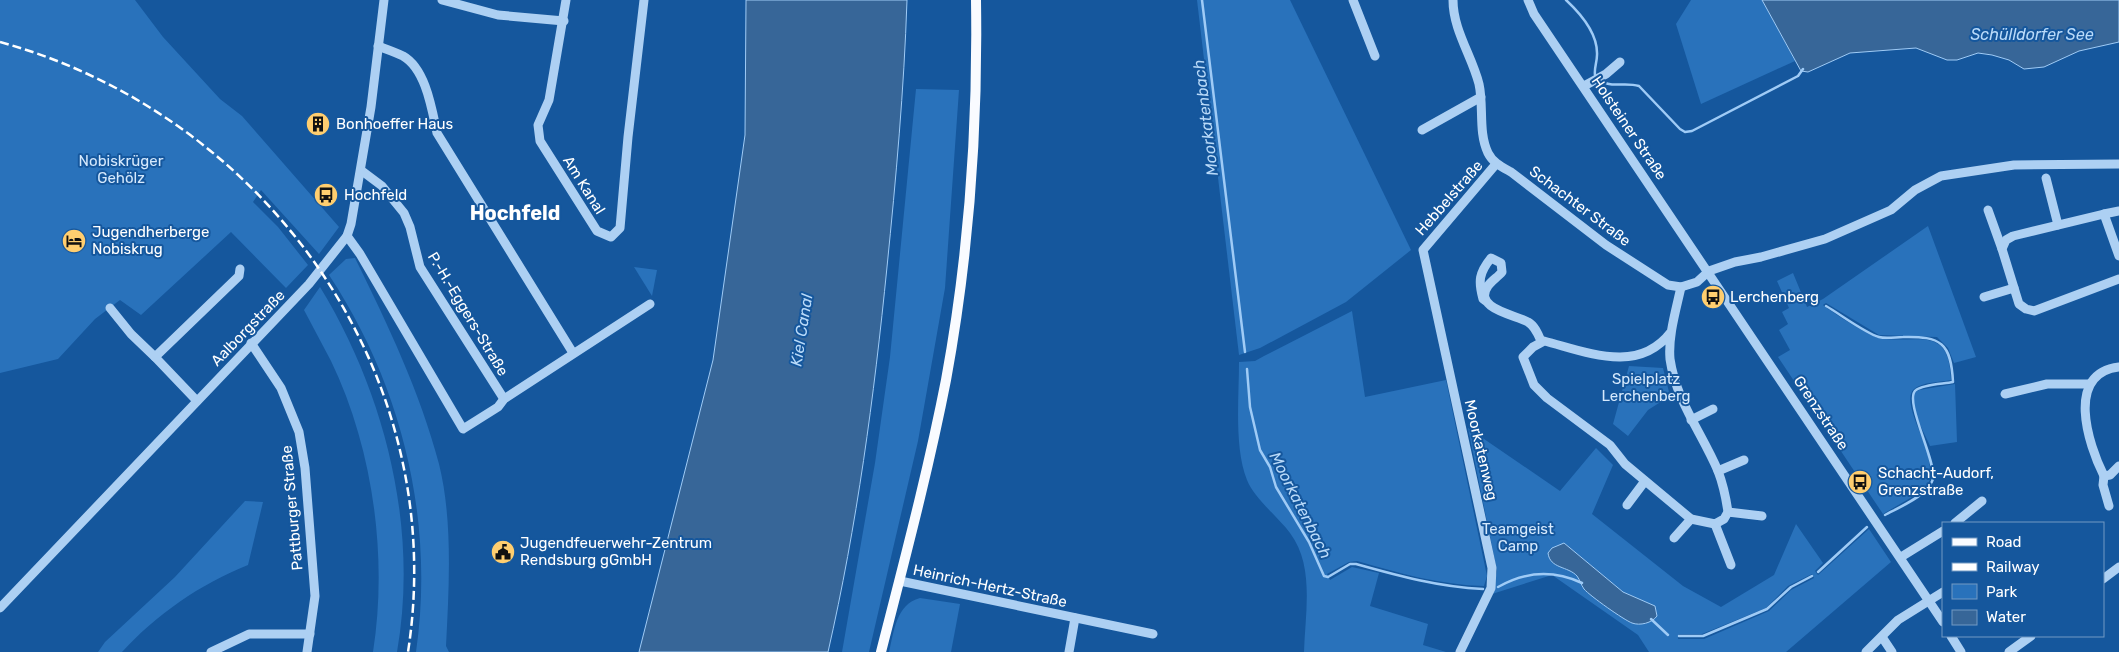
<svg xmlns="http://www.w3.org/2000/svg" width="2119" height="652" viewBox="0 0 2119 652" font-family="Rubik,sans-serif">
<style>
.green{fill:#2972bb;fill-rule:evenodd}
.water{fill:#376698;stroke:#9fcbf6}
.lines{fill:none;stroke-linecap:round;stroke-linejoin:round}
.stream{stroke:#9fcbf6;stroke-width:2.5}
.minor{stroke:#add0f3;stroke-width:9}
.major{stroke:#f9fbff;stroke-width:10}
.rail{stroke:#fff;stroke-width:2.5;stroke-dasharray:9 4;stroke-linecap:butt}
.labels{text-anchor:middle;stroke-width:4;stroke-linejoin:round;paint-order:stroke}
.poi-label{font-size:15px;fill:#fff;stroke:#15579d;text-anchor:start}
.street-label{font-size:15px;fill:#fff;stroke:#15579d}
.park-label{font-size:15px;fill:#d5e9fd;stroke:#15579d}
.water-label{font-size:16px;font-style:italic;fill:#b9daf9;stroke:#15579d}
.district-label{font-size:20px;font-weight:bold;fill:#fff;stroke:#15579d}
</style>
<rect width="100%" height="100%" fill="#15579d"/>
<g class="green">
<path d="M0 0H135L163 37 220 99 242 116 339 227 319 254 261 190 253 202 278 227 308 265 286 288 231 232 141 315 120 300 95 319 58 359 0 373Z"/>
<path d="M1197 0H1290L1411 250 1346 302 1260 348 1239 355Z"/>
<path d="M1691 0H1762L1795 61 1701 104 1676 24Z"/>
<path d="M916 89 959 90 945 288 918 441 869 652H842L875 463 890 357Z"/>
<path d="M1928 226 1976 357 1954 363 1948 348 1937 337 1879 335 1826 303 1823 305C1833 313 1869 336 1879 338 1917 345 1949 323 1951 380 1941 382 1922 382 1914 389 1902 399 1923 436 1926 448 1929 457 1930 468 1931 478L1924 490 1883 514 1778 357 1790 350 1779 330 1788 324 1782 312 1789 308 1777 281 1793 273 1807 307 1823 299Z"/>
<path d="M355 258C388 325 420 392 439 464 453 520 449 588 446 646L449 652H416C435 521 402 385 329 275L346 259Z"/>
<path d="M634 267 657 270 652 296Z"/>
<path d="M320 287C385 393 419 528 397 652H373C388 557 373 448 331 361 322 344 313 327 304 310Z"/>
<path d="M1352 311 1365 397 1446 380 1487 576 1484 586C1440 585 1399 573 1357 561L1349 562 1327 574 1330 580 1352 567 1379 573 1370 606 1428 624 1423 645 1446 652H1304C1305 614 1315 566 1290 533 1278 517 1254 498 1247 480 1234 447 1239 398 1239 362L1255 361 1264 356Z"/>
<path d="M1629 366 1663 368 1670 396 1648 410 1628 436 1613 424Z"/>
<path d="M1955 384 1957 442 1930 446C1924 431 1908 407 1915 392L1919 390Z"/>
<path d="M1468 428 1560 491 1596 448 1613 465 1592 514 1683 586 1721 607 1774 575 1796 524 1823 563 1815 571 1818 575 1869 529 1891 562 1786 652H1649L1638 635 1552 575 1492 594 1497 571ZM1564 543 1623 592 1633 597V623L1582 587ZM1812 574 1814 578 1791 590 1769 611 1704 639H1678L1679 634H1702L1766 608 1788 586Z"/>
<path d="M245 501 263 502 248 565C200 584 156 615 122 652H98L105 642 175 577Z"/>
<path d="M920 598 960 604 951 652H889C894 632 896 604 920 598Z"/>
</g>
<g class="water">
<path d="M746 0H907C904 90 896 178 887 267 874 397 857 525 828 652H639L713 360 745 135Z"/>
<path d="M1762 0H2119V42L2079 51 2044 67 2024 69 2009 60 1992 55 1978 53 1957 60H1947L1916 48 1850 53 1808 72 1801 71Z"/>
<path d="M1564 543 1623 592 1655 606 1657 616C1652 623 1640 626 1632 623 1624 620 1590 596 1584 589 1581 585 1580 580 1577 576 1568 566 1550 569 1548 553L1552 548Z"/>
</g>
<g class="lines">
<g class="stream">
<path d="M1202 0 1245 352"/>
<path d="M1566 0C1580 13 1598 34 1597 55 1597 62 1594 68 1595 75 1608 91 1622 81 1639 86L1680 129 1685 132 1692 131 1798 76 1803 69"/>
<path d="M1826 306C1840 314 1865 333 1879 337 1886 339 1896 337 1903 337 1941 336 1951 343 1953 382 1943 384 1924 384 1916 390 1903 399 1936 460 1933 478 1933 481 1929 486 1927 488 1921 498 1896 509 1885 515"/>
<path d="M1247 369 1250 407 1260 450 1270 467 1276 487 1309 542 1324 576 1328 577 1350 564H1356C1399 576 1439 587 1483 589"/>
<path d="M1818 572 1867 527"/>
<path d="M1498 587C1526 571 1554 570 1582 583"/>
<path d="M1651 619 1668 635"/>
<path d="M1679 636H1703L1767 609 1791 587 1812 576"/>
</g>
<g class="minor">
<path d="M442 0 498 15 564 21"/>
<path d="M566 0 549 100 538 125 540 141 597 231 611 237 620 228 628 137 644 0"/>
<path d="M1353 0 1375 56"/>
<path d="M1453 0C1453 30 1472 56 1479 84 1484 107 1478 132 1488 153 1493 163 1502 167 1511 172L1606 245 1668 285 1681 287 1697 282 1709 271 1735 262 1761 257 1825 239 1891 210 1915 190 1941 176 2014 165 2119 164"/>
<path d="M1528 0 1534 14 1943 622"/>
<path d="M378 46C386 49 395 52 403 56 426 69 432 110 437 133L573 353"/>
<path d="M1584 86 1606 74 1620 62"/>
<path d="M1422 130 1481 97"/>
<path d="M362 171 382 186 404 213 410 227 420 267 504 399"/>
<path d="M2046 178 2058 225"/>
<path d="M1988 210 2002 249"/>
<path d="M2104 214 2119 211"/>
<path d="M347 236 360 254 463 429 498 407 504 399 650 304"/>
<path d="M2119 256 2104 214 2013 236 2006 240 2002 249 2019 304 2026 309 2034 311 2119 279"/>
<path d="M1984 297 2014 288"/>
<path d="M1487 302 1483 299C1478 281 1479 273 1491 258L1501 263 1502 272C1498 277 1491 281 1488 286 1472 309 1517 315 1528 322 1535 326 1538 334 1541 341"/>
<path d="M110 308 131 334 155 357"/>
<path d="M1671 332C1638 375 1587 352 1544 341L1533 347 1523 357 1534 385 1547 398 1610 445 1625 464 1691 519 1715 524 1724 519 1728 512C1726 498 1723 484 1718 471 1702 433 1676 401 1670 359 1668 336 1676 310 1681 287"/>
<path d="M251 343 281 388 299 432 305 468 315 596 307 652"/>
<path d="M2119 367C2065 373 2088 444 2104 476L2110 475 2119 466"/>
<path d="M2005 394 2047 384H2088"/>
<path d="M197 401 155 357 239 276 240 269"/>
<path d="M1691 420 1713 409"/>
<path d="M1718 471 1744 460"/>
<path d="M2104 476 2103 485 2109 506"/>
<path d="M1627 505 1645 481"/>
<path d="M1728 512 1762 516"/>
<path d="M1955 523 1982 501"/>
<path d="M1715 524 1731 565"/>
<path d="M1674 538 1691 519"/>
<path d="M1901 557 1943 531"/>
<path d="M2103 579 2119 567"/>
<path d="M900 581 1153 634"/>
<path d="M0 608 309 284 347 236 351 224 371 107 384 0"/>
<path d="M1951 636 1961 652"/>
<path d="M1882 637 1892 652"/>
<path d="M211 652 249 634H310"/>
<path d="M1069 652 1075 618"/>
<path d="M1460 652 1491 588 1492 568 1423 250 1496 164"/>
<path d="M1866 652 1898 620 1943 592"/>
<path d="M2009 652 2031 636"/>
</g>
<path class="major" d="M881 652C904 562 928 472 946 380 969 255 978 127 976 0"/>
<path class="rail" d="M0 42C266 115 451 374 408 652"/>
</g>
<defs>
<g id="building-disc" transform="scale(1.25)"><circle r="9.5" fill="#ffce6f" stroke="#15579d"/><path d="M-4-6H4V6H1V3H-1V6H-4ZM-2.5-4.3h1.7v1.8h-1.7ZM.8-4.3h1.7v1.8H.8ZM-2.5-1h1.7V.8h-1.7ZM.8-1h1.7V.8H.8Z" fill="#111"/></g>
<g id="bus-disc" transform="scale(1.25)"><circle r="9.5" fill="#ffce6f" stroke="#15579d"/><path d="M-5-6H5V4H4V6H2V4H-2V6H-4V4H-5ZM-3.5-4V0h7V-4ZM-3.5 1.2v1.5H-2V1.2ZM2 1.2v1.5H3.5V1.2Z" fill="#111"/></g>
<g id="hotel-disc" transform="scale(1.25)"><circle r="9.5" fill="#ffce6f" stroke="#15579d"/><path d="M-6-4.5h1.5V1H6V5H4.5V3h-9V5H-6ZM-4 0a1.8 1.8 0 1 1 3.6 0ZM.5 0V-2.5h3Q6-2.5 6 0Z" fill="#111"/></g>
<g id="civic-disc" transform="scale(1.25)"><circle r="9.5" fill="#ffce6f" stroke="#15579d"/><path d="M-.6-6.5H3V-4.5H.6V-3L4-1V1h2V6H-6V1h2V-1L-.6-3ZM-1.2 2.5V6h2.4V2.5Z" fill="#111"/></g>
</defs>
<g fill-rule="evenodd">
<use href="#building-disc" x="318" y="124"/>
<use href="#bus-disc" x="326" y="195"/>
<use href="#hotel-disc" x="74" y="241"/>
<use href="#bus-disc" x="1713" y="297"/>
<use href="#bus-disc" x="1860" y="482"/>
<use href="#civic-disc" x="503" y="552"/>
</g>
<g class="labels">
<g class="poi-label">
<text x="336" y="129">Bonhoeffer Haus</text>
<text x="344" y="200">Hochfeld</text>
<text x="92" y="237">Jugendherberge<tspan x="92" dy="17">Nobiskrug</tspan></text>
<text x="1730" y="302">Lerchenberg</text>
<text x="1878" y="478">Schacht-Audorf,<tspan x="1878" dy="17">Grenzstraße</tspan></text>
<text x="520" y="548">Jugendfeuerwehr-Zentrum<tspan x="520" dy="17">Rendsburg gGmbH</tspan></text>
</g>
<g class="street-label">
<text transform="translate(1629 128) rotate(56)" y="5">Holsteiner Straße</text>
<text transform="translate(584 185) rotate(58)" y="5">Am Kanal</text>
<text transform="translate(1449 198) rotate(-49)" y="5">Hebbelstraße</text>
<text transform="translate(1580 206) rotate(37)" y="5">Schachter Straße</text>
<text transform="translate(468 314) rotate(59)" y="5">P.-H.-Eggers-Straße</text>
<text transform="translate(248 328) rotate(-46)" y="5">Aalborgstraße</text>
<text transform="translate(1821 413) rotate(56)" y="5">Grenzstraße</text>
<text transform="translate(1481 450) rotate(77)" y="5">Moorkatenweg</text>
<text transform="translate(292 508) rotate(-95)" y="5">Pattburger Straße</text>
<text transform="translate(990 586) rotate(12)" y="5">Heinrich-Hertz-Straße</text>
</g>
<g class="park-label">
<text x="121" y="166">Nobiskrüger<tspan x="121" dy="17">Gehölz</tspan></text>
<text x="1646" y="384">Spielplatz<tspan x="1646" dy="17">Lerchenberg</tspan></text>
<text x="1518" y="534">Teamgeist<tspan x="1518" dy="17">Camp</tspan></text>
</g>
<g class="water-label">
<text x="2032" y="40">Schülldorfer See</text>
<text transform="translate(1205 118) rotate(-97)" y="6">Moorkatenbach</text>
<text transform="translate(801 330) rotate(-81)" y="6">Kiel Canal</text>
<text transform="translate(1301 505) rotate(63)" y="6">Moorkatenbach</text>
</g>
<g class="district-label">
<text x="515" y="220">Hochfeld</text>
</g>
</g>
<rect x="1942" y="522" width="162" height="115" fill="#15579d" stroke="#739ac4"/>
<rect x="1952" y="538" width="25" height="8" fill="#f9fbff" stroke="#739ac4"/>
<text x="1986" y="547" font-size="15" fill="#ffffff">Road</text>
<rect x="1952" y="563" width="25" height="8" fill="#ffffff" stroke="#739ac4"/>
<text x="1986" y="572" font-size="15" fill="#ffffff">Railway</text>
<rect x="1952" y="584" width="25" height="15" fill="#2972bb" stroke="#739ac4"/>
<text x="1986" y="597" font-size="15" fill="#ffffff">Park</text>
<rect x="1952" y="610" width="25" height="15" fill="#376698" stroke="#739ac4"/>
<text x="1986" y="622" font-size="15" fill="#ffffff">Water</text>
</svg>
